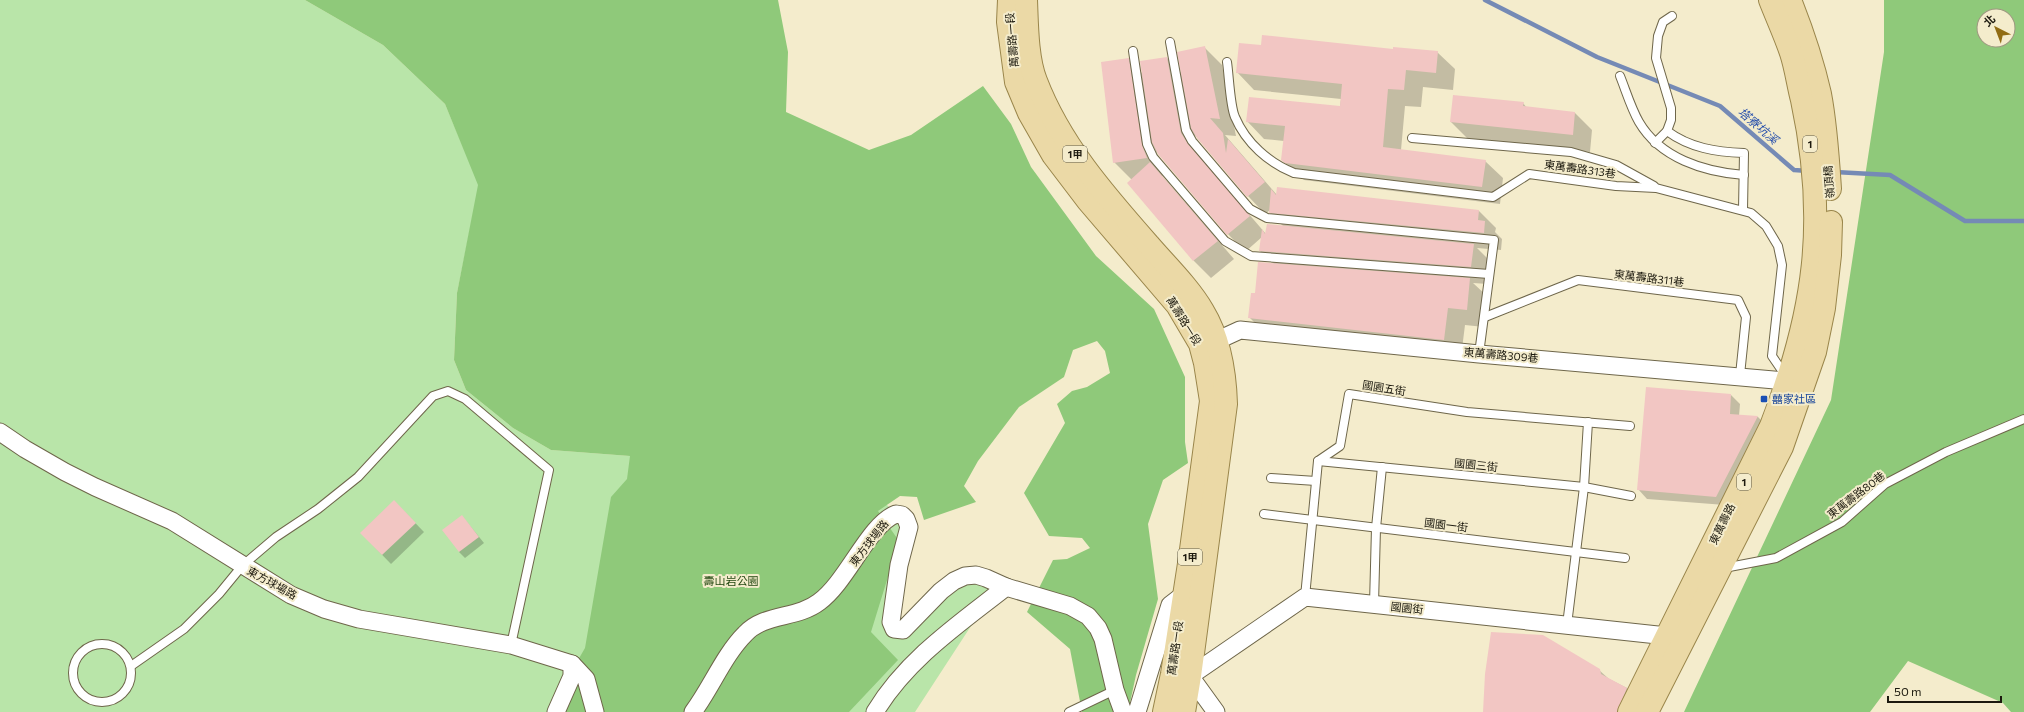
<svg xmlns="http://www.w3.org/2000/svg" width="2024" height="712" viewBox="0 0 2024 712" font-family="Commissioner,'Noto Sans TC',sans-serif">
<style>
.green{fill:#b9e5a9}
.forest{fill:#8fc97a;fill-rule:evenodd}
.shadow{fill:#0003;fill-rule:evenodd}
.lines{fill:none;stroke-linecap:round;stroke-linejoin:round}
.stream{stroke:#758ab5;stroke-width:4.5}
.building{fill:#f2c6c3}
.service-casing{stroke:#6e664a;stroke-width:10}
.minor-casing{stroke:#6e664a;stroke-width:19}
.primary-casing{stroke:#99854a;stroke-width:24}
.service{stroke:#fff;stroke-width:8}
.minor{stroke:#fff;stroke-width:17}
.primary{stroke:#ebd9a6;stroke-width:22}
.transit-dot{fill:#1a4fb4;stroke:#f4eccc;stroke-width:1.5}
.labels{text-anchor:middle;stroke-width:4;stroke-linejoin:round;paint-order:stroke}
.shield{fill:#f4eccc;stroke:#5d5847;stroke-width:1}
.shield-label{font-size:10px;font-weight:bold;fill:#1c190e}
.street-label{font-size:11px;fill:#1c190e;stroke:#f4eccc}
.transit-label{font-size:11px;fill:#164399;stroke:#f4eccc;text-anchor:start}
.park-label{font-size:11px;fill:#224711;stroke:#f4eccc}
.water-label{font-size:12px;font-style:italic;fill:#2850ac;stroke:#f4eccc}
</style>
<rect width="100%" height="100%" fill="#f4eccc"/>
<path class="green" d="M0 0H305L383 45 445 104 479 185 457 293 454 360 466 390 513 428 551 450 630 456 874 492 896 514 902 515 894 629 954 581 999 583 915 712H0Z"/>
<g class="forest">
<path d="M305 0H778L788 52 786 112 869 150 911 135 983 86 1011 124 1031 167 1096 256 1154 309 1185 377V442L1188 463 1163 480 1148 524 1158 599 1136 675 1128 712H1082L1070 649 1027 612 1053 560 1067 559 1090 548 1082 538 1049 536 1024 493 1065 423 1057 404 1072 391 1087 387 1110 373 1105 351 1097 341 1073 350 1064 377 1019 407 978 461 964 486 976 502 924 520 917 497 900 496 878 511 899 541 871 632 898 660 849 712H548L585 648 611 497 627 479 630 456 551 450 513 428 466 390 454 360 457 293 478 185 445 104 383 45Z"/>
<path d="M1884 0H2024V712H2011L2003 703 1908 661 1870 712H1684L1831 400 1884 52ZM1984 16H2008V40H1984Z"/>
</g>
<g class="shadow">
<path d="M1205 48 1222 65 1236 136 1225 135 1277 195 1479 211 1496 228 1495 232 1502 239 1501 250 1477 248 1491 262 1488 284 1473 283 1487 296 1484 327 1465 325 1461 357 1267 335 1250 318 1256 294 1274 264 1260 251 1262 237 1245 252 1228 234 1157 151 1159 163 1164 175 1162 176 1234 259 1211 278 1194 261 1128 183 1132 180 1114 162 1128 59 1143 74 1167 58 1182 74ZM1195 135 1248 196 1265 214 1270 210 1269 212 1283 226 1266 234 1205 163 1198 151Z"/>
<path d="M1394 50 1437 52 1455 69 1453 90 1423 87 1421 107 1405 106 1401 150 1485 161 1503 178 1500 204 1304 180 1282 160 1284 141 1264 139 1247 121 1340 107 1341 99 1254 90 1237 72Z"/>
<path d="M1523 103 1527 108 1575 113 1592 130 1590 152 1468 139 1451 122Z"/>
<path d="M1731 395 1740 404 1739 416 1758 417 1767 426 1725 505 1647 499 1638 489Z"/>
<path d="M394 501 424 532 391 564 361 533Z"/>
<path d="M462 516 484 543 465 558 459 552Z"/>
<path d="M1599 670 1609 679 1627 688 1636 698 1629 712H1484Z"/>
</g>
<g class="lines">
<g class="stream">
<path d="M1485 0 1597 57 1720 106 1794 170 1808 171"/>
<path d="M1835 172 1890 175 1965 221H2024"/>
</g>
</g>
<g class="building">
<path d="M1262 35 1393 49V47L1438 51 1436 73 1406 70 1404 90 1388 89 1383 147 1486 160 1482 187 1285 163 1281 160 1285 126 1246 122 1249 97 1340 106 1342 84 1236 73 1239 43 1261 45Z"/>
<path d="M1205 46 1220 119 1210 118 1223 133 1226 153 1228 139 1265 182 1247 197 1197 138 1191 128 1177 52Z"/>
<path d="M1167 57 1181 133 1188 144 1250 216 1227 235 1158 154 1152 142 1140 61Z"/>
<path d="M1129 58 1142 145 1147 158 1113 163 1101 62Z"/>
<path d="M1453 95 1524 102 1523 106 1575 112 1573 135 1450 122Z"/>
<path d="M1150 162 1218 241 1193 261 1127 183Z"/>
<path d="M1277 187 1479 210 1478 220 1485 221 1484 233 1269 213 1271 189 1276 195Z"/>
<path d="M1267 224 1474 244 1471 267 1259 251 1262 229 1265 234Z"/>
<path d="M1258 262 1470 278 1467 310 1448 308 1444 340 1248 318 1251 293H1255Z"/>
<path d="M1646 387 1731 394 1730 414 1758 416 1716 497 1637 490Z"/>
<path d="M394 500 416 523 382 555 360 533Z"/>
<path d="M462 515 479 537 459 552 442 530Z"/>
<path d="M1491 632 1543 635 1600 669 1601 674 1627 688 1617 712H1483L1485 674Z"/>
</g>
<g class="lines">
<g class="service-casing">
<g id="service">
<path d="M1170 42 1186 130 1192 141 1250 209 1267 218 1494 240 1479 354"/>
<path d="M1133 51 1147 144 1153 157 1225 241 1251 256 1489 274"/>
<path d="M1227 62C1229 75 1230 106 1235 117 1246 143 1269 163 1294 173L1493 197 1529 174 1616 186 1656 188 1751 213 1766 226 1778 246 1782 265 1772 356 1785 375"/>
<path d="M1620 76C1626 91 1631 108 1639 122 1660 158 1704 172 1744 175"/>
<path d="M1667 131C1690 148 1716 152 1744 153L1743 210"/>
<path d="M1412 138 1571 152 1616 165 1654 186"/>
<path d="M1655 143 1667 131 1671 120V108L1656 58 1658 36 1663 22 1672 16"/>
<path d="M1485 317 1578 280 1738 300 1746 317 1740 375"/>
<path d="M1318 461 1584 487 1631 496"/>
<path d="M1271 478 1316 481"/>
<path d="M1264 514 1625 558"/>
<path d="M1724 568 1776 558 1842 522 1885 484 1946 452 2024 419"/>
<path d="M1305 597 1318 461 1340 446 1349 394 1467 412 1630 426"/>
<path d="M1374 604 1376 528 1382 467"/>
<path d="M1567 625 1584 487 1588 422"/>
<circle cx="102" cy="673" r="29"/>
<path d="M131 666 184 629 219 594 242 566 276 537 318 509 358 477 433 396 448 391 465 399 549 470 511 645"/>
<path d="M1069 712 1115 690"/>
</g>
</g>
<g class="minor-casing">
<g id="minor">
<path d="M1206 343 1216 341 1240 330 1479 354 1798 382"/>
<path d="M0 432 25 449 65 472 95 487 172 521 291 595 324 609 359 619 511 645 572 664 586 679 595 712"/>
<path d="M1182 675 1190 676 1305 597 1667 636"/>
<path d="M1190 676 1216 712"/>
<path d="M556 712 572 676V664"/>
<path d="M693 712C711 688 724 655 745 634 764 613 797 619 819 602 847 582 869 524 896 514L902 515 906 519 909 527 899 565 891 622 894 629 903 630 941 591 954 581 965 576 976 575 986 578 1006 587 1070 606 1088 616 1098 628 1103 639 1115 690 1123 712"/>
<path d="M875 712C907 659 959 624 1006 587"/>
<path d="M1137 712 1170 605 1183 595 1192 596"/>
</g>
</g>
<g class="primary-casing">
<g id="primary">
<path d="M1009 0 1008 22 1016 82 1029 113 1053 155 1088 201 1177 305 1200 344 1205 363 1211 401 1190 557 1172 674 1164 712"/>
<path d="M1026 0C1027 24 1027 59 1036 81 1060 144 1105 195 1149 245 1167 266 1189 287 1203 311 1220 339 1225 371 1226 404L1190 676 1184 712"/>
<path d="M1790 0C1802 30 1813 63 1820 94 1826 125 1828 158 1830 189"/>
<path d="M1629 712 1771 426C1815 312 1828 221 1802 100 1798 85 1796 68 1791 53 1785 35 1777 18 1770 0"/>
<path d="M1647 712 1782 447 1815 352 1824 308 1830 255 1831 222"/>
</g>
</g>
<use href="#service" class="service"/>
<use href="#minor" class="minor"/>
<use href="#primary" class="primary"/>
</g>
<rect class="transit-dot" x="1760" y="395" width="8" height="8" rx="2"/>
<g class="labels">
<g class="shield">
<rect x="1803" y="136" width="14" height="16" rx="3"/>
<rect x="1063" y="146" width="24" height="16" rx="3"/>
<rect x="1737" y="474" width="14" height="16" rx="3"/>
<rect x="1178" y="549" width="24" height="16" rx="3"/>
</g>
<g class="shield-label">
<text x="1810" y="148">1</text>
<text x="1075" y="158">1甲</text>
<text x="1744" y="486">1</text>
<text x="1190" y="561">1甲</text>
</g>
<g class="street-label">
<text transform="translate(1012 40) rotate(-95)" y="4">萬壽路一段</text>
<text transform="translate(1580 169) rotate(8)" y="4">東萬壽路313巷</text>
<text transform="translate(1829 182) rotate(-94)" y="4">嶺頂橋</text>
<text transform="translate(1649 278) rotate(7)" y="4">東萬壽路311巷</text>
<text transform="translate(1184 321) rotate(58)" y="4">萬壽路一段</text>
<text transform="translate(1501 355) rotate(5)" y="4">東萬壽路309巷</text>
<text transform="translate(1384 388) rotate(9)" y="4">國園五街</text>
<text transform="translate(1476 465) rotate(6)" y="4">國園三街</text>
<text transform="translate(1856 495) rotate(-37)" y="4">東萬壽路80巷</text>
<text transform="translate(1722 524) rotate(-64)" y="4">東萬壽路</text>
<text transform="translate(1446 525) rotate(7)" y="4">國園一街</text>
<text transform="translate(869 543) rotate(-52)" y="4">東方球場路</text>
<text transform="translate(272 583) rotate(29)" y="4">東方球場路</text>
<text transform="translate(1407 608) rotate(6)" y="4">國園街</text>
<text transform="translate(1175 648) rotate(-82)" y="4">萬壽路一段</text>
</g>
<g class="transit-label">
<text x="1772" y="403">囍家社區</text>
</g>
<g class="park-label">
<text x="731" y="585">壽山岩公園</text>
</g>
<g class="water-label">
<text transform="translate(1758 126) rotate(41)" y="4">塔寮坑溪</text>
</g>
</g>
<g transform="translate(1996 28) rotate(318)"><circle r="19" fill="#f4eccc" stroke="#9e9880"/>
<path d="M0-3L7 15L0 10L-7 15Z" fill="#916c13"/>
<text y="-6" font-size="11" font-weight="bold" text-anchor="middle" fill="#1c190e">北</text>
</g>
<path d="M1888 696v6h113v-6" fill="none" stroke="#1c190e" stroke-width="2"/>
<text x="1894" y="696" font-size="12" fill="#1c190e" stroke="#f4eccc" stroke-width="3" paint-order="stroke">50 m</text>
</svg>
